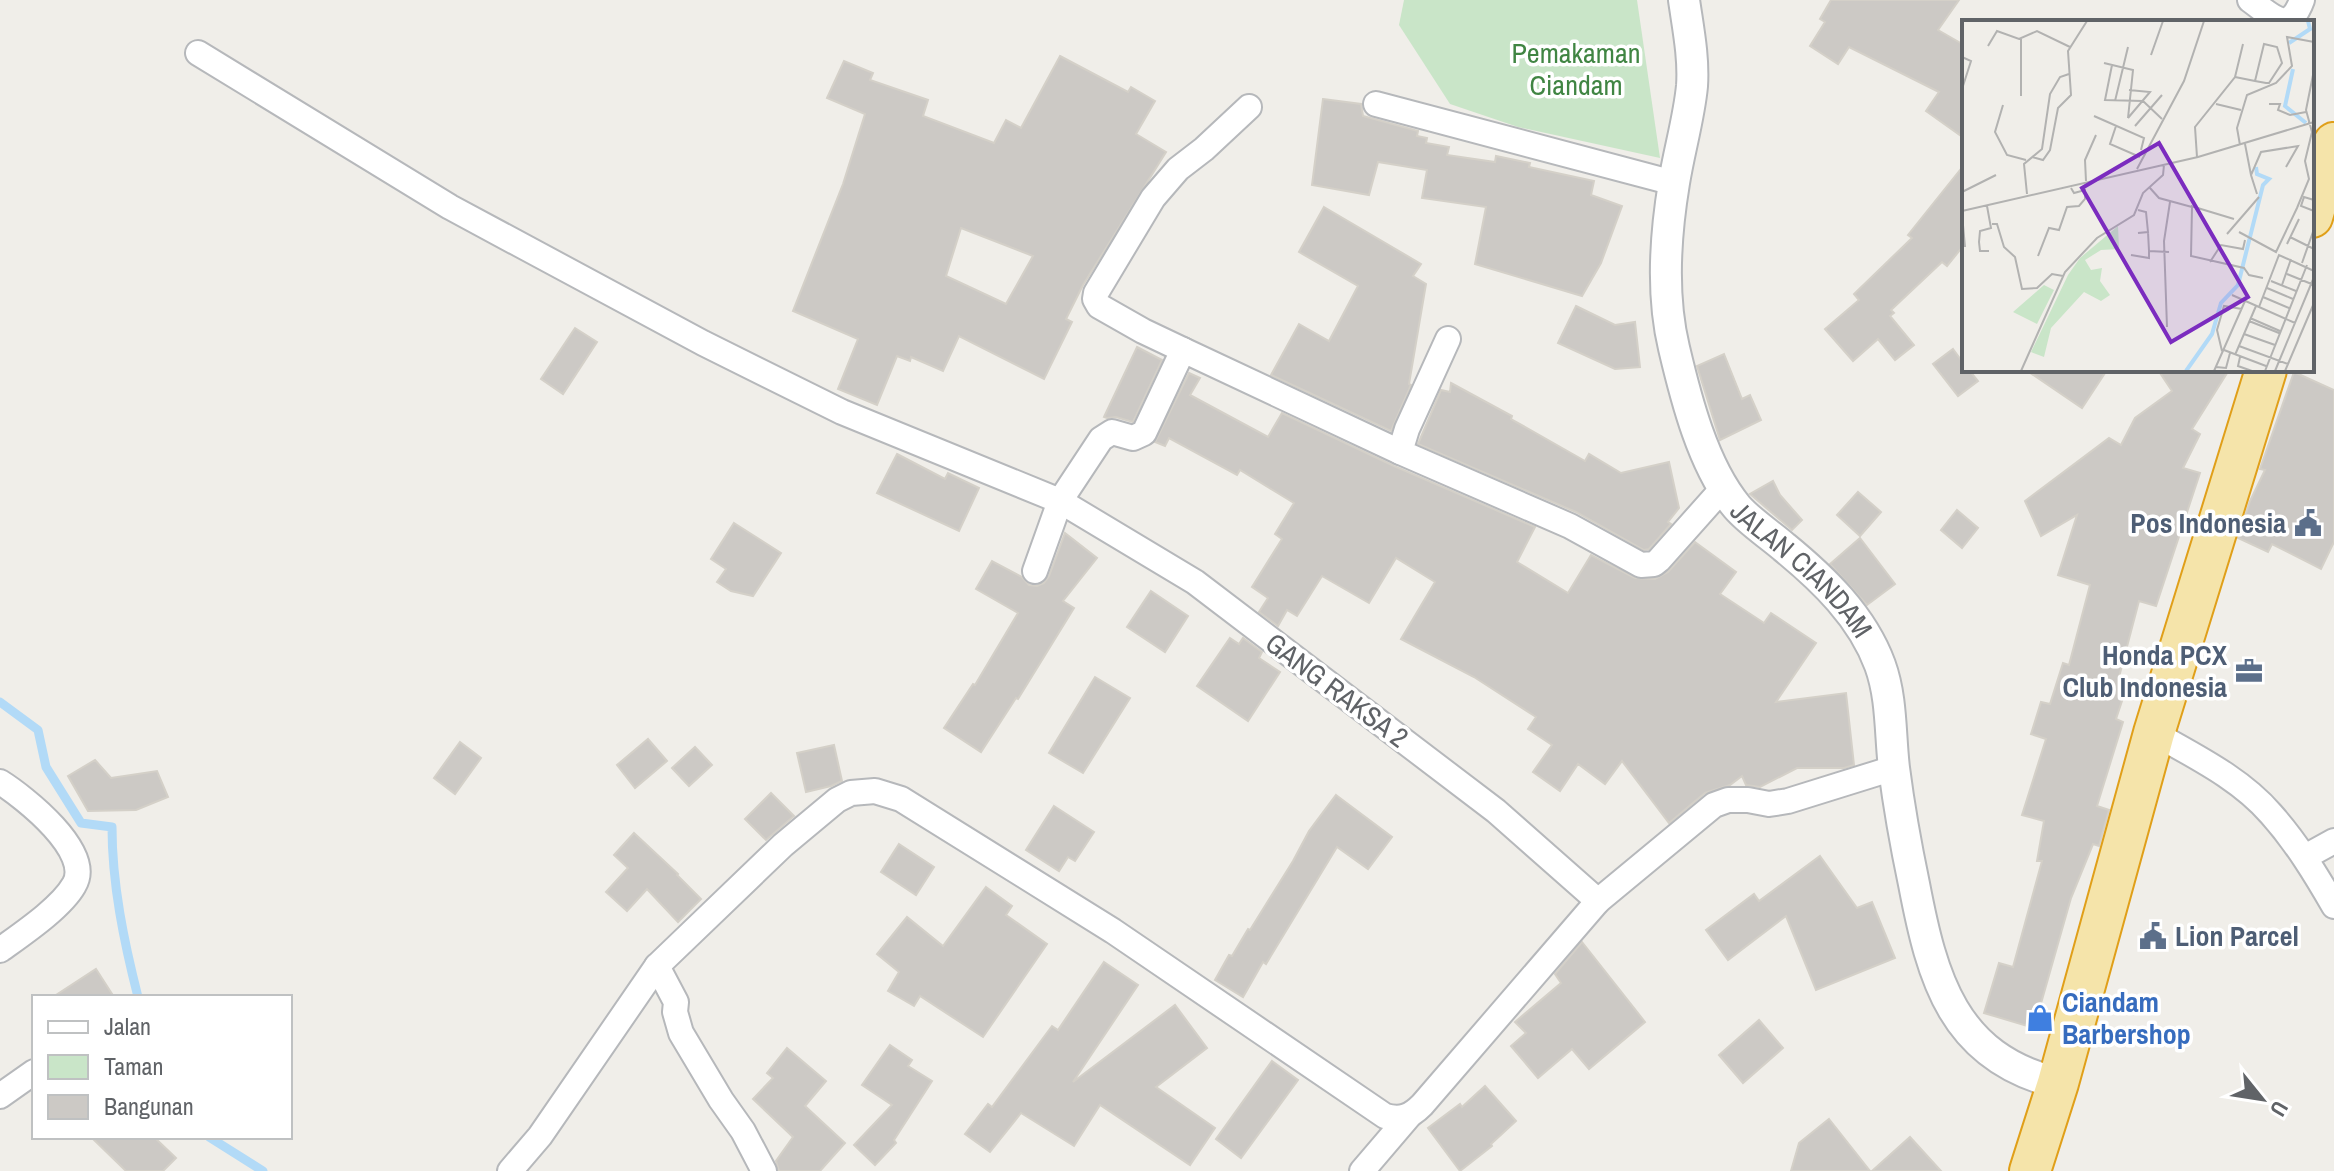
<svg xmlns="http://www.w3.org/2000/svg" width="2334" height="1171" viewBox="0 0 2334 1171" font-family="'Archivo Narrow',sans-serif">
<style>
.green{fill:#c9e5c8}
.lines{fill:none;stroke-linecap:round;stroke-linejoin:round}
.stream{stroke:#b2daf7;stroke-width:9}
.building{fill:#ccc9c5;stroke:#d4d0c8;stroke-width:2;fill-rule:evenodd}
.minor-casing{stroke:#b6b8bb;stroke-width:28}
.tertiary-casing{stroke:#b6b8bb;stroke-width:34}
.trunk-casing{stroke:#e09f19;stroke-width:44}
.minor{stroke:#fff;stroke-width:24}
.tertiary{stroke:#fff;stroke-width:30}
.trunk{stroke:#f5e4aa;stroke-width:40}
.labels{text-anchor:middle;stroke-width:7;stroke-linejoin:round;paint-order:stroke}
.park-label{font-size:28px;fill:#408543;stroke:#fff}
.service-label{font-size:28px;font-weight:bold;fill:#4e5e75;stroke:#fff;text-anchor:end}
.street-label{font-size:28px;fill:#606367;stroke:#fff}
.shop-label{font-size:28px;font-weight:bold;fill:#366cbe;stroke:#fff;text-anchor:start}
.inset-river{fill:none;stroke:#b2daf7;stroke-width:4}
.inset-road{fill:none;stroke:#b2b2b1;stroke-width:2}
.view{fill:#7b2cbf;fill-opacity:0.15;stroke:#7b2cbf;stroke-width:4}
.inset-edge{fill:none;stroke:#606367;stroke-width:4}
</style>
<rect width="100%" height="100%" fill="#f0eee9"/>
<path class="green" d="M1404 0H1637L1660 158 1518 127 1450 104 1399 25Z"/>
<g class="lines">
<g class="stream">
<path d="M0 702 38 730 46 767 81 823 112 827C112 884 124 942 138 997"/>
<path d="M209 1137 263 1171"/>
</g>
</g>
<g class="building">
<path d="M1831 0H1959L1938 30 1964 45V138L1926 111 1939 92 1849 47 1838 64 1810 46 1825 22 1820 19Z"/>
<path d="M1060 56 1128 92 1131 87 1155 101 1136 134 1166 152 1083 285 1066 319 1072 322 1044 379 959 336 943 371 911 357 910 361 897 356 877 405 838 389 858 339 793 311 843 184 865 114 827 98 844 61 873 73 870 80 928 100 923 116 994 143 1006 120 1021 128ZM961 228 1033 256 1006 304 946 276Z"/>
<path d="M1323 99 1361 104 1363 116 1418 131 1417 136 1427 138 1426 143 1449 147 1447 155 1495 162 1496 156 1530 163 1529 167 1594 181 1591 195 1622 206 1601 263 1582 296 1475 264 1486 207 1422 198 1427 170 1378 162 1369 195 1312 185Z"/>
<path d="M1964 165V245L1947 266 1942 262 1891 310 1894 313 1890 316 1914 345 1895 360 1878 339 1853 361 1825 329 1859 300 1854 294 1912 238 1908 235Z"/>
<path d="M1324 207 1421 264 1413 276 1426 284 1409 384 1411 385 1391 431 1271 375 1299 324 1329 341 1358 286 1299 252Z"/>
<path d="M1576 306 1615 325 1635 322 1640 367 1615 369 1558 343Z"/>
<path d="M575 328 597 342 563 394 541 379Z"/>
<path d="M1137 347 1162 360 1133 422 1116 417 1107 418 1104 417Z"/>
<path d="M1953 349 1964 364V370H1969L1978 381 1958 396 1933 364Z"/>
<path d="M1724 354 1742 399 1750 395 1761 420 1720 440 1697 366Z"/>
<path d="M2026 370H2107L2082 408Z"/>
<path d="M2158 370H2229L2192 429 2200 434 2183 468 2200 473 2156 606 2139 601 2119 677 2129 680 2116 719 2123 722 2097 806 2109 810 2099 846 2093 844 2071 898 2034 1028 1984 1013 1999 963 2013 967 2042 861H2037L2044 821 2022 815 2046 739 2031 734 2041 702 2050 704 2063 663 2069 665 2090 585 2058 575 2077 515 2041 536 2025 501 2109 438 2121 445 2135 418 2172 391Z"/>
<path d="M2294 372 2334 390V542L2321 569 2272 544 2268 552 2238 538 2250 501 2265 470 2260 469Z"/>
<path d="M1189 373 1200 378 1190 395 1268 437 1282 413 1394 466 1535 527 1517 562 1568 593 1591 555 1635 578 1655 579 1668 572 1695 542 1736 572 1720 594 1764 623 1771 613 1816 643 1776 702 1846 693 1854 765 1844 768H1797L1760 787 1746 785 1742 776 1730 785 1705 793 1669 823 1622 761 1605 784 1578 764 1560 791 1533 772 1552 745 1528 729 1536 717 1474 677 1401 639 1435 582 1396 558 1369 603 1322 576 1297 616 1287 610 1278 626 1259 612 1268 598 1252 587 1282 539 1275 534 1294 503 1240 470 1237 475 1169 438 1165 446 1155 442Z"/>
<path d="M1451 383 1512 416 1511 419 1585 461 1589 454 1621 473 1669 462 1679 508 1668 522 1671 524 1649 549 1644 550 1576 512 1418 444 1441 390 1450 392Z"/>
<path d="M897 454 945 479 948 473 979 488 959 531 877 493Z"/>
<path d="M1773 481 1780 495 1802 520 1792 530 1750 494Z"/>
<path d="M1858 492 1881 512 1860 536 1837 515Z"/>
<path d="M1957 510 1978 528 1962 548 1941 530Z"/>
<path d="M734 523 781 553 753 596 731 591 717 582 726 569 711 559Z"/>
<path d="M1065 533 1097 558 1063 601 1074 608 1018 699 1016 698 981 752 944 728 973 684 975 685 1018 613 976 589 992 561 1022 577 1029 585 1037 586 1044 583 1049 576Z"/>
<path d="M1860 538 1895 584 1867 605 1830 564Z"/>
<path d="M1151 591 1188 616 1165 652 1127 627Z"/>
<path d="M1230 638 1239 644 1243 638 1262 652 1259 658 1280 672 1248 721 1197 686Z"/>
<path d="M1095 677 1130 698 1083 773 1049 753Z"/>
<path d="M648 739 667 761 635 788 617 765Z"/>
<path d="M460 742 481 758 455 794 434 778Z"/>
<path d="M834 745 842 781 831 786 806 792 797 753Z"/>
<path d="M695 747 712 765 689 786 672 768Z"/>
<path d="M95 760 111 778 157 771 168 797 136 810 88 811 68 776Z"/>
<path d="M771 793 794 816 766 840 745 819Z"/>
<path d="M1336 795 1392 837 1368 869 1337 847 1266 964 1263 962 1243 997 1215 980 1229 955 1232 956 1248 929 1250 930 1293 861 1309 831Z"/>
<path d="M1054 806 1094 832 1075 861 1068 857 1059 871 1026 850Z"/>
<path d="M634 833 678 874 677 875 701 899 678 922 647 889 627 911 606 892 628 868 614 855Z"/>
<path d="M899 844 934 867 916 895 881 872Z"/>
<path d="M1820 856 1857 908 1872 902 1895 958 1816 990 1786 916 1728 960 1706 930 1754 894 1759 901Z"/>
<path d="M986 887 1012 906 1006 915 1047 944 983 1037 920 996 914 1006 888 991 899 972 877 954 907 917 943 946Z"/>
<path d="M1582 942 1645 1022 1589 1069 1572 1049 1538 1078 1511 1046 1526 1033 1515 1022 1561 983 1555 974Z"/>
<path d="M1104 962 1138 985 1073 1082 1175 1005 1207 1048 1156 1087 1215 1128 1190 1165 1100 1105 1074 1146 1021 1113 990 1152 965 1134 988 1104 992 1107 1052 1026 1058 1030Z"/>
<path d="M96 969 114 997H53Z"/>
<path d="M1759 1020 1783 1048 1743 1083 1719 1055Z"/>
<path d="M890 1045 912 1060 908 1066 932 1081 894 1140 896 1143 875 1165 854 1145 892 1105 862 1085Z"/>
<path d="M787 1048 826 1081 805 1106 845 1143 820 1171H779L776 1161 793 1137 753 1099 773 1078 767 1073Z"/>
<path d="M1272 1061 1298 1080 1241 1158 1216 1139Z"/>
<path d="M1485 1086 1516 1121 1491 1144 1492 1146 1460 1171 1428 1128 1460 1104 1462 1107Z"/>
<path d="M1829 1119 1870 1171H1791L1799 1143Z"/>
<path d="M91 1137H154L176 1158 163 1171H126Z"/>
<path d="M1910 1137 1941 1171H1872Z"/>
</g>
<g class="lines">
<g class="minor-casing">
<g id="minor">
<path d="M2250 0C2272 16 2289 36 2302 0"/>
<path d="M198 53 450 207 703 343 842 412 1060 501 1195 582 1496 811 1598 901"/>
<path d="M1376 104 1674 183"/>
<path d="M1448 339 1407 429 1400 452 1570 526 1641 565 1654 564 1659 560 1724 487"/>
<path d="M1183 350 1143 331 1099 306 1095 299 1096 293 1153 198 1178 169 1204 149 1249 107"/>
<path d="M1035 571 1060 501 1101 439 1112 432 1133 438 1144 433 1183 350 1400 452"/>
<path d="M2154 733C2194 756 2240 778 2271 814 2296 842 2315 873 2334 906"/>
<path d="M0 782C24 797 94 852 74 885 61 908 22 934 0 950"/>
<path d="M2305 857 2334 841"/>
<path d="M657 966 676 1002 675 1012 681 1033 721 1100 743 1131 764 1171"/>
<path d="M0 1096 34 1072"/>
<path d="M510 1171 540 1136 657 966 783 845 837 800 851 793 875 791 901 799 1113 931 1385 1116C1401 1120 1410 1117 1422 1105L1598 901 1714 805 1728 800H1748L1769 804 1788 801 1894 768"/>
<path d="M1362 1171 1409 1116"/>
</g>
</g>
<g class="tertiary-casing">
<g id="tertiary">
<path id="s1" d="M1684 0C1688 28 1694 57 1692 86 1689 118 1679 151 1674 183 1665 237 1661 294 1674 348 1686 399 1703 466 1737 507 1750 522 1769 534 1784 547 1823 579 1862 616 1880 665 1892 698 1890 734 1894 768 1899 807 1906 846 1914 884 1932 978 1953 1058 2058 1083"/>
</g>
</g>
<g class="trunk-casing">
<g id="trunk">
<path d="M2312 217 2334 143"/>
<path d="M2030 1171 2058 1083 2154 733 2266 370"/>
</g>
</g>
<use href="#minor" class="minor"/>
<use href="#tertiary" class="tertiary"/>
<use href="#trunk" class="trunk"/>
</g>
<defs>
<g id="civic-bare" transform="scale(2.16)"><path d="M-.6-6.5H3V-4.5H.6V-3L4-1V1h2V6H-6V1h2V-1L-.6-3ZM-1.2 2.5V6h2.4V2.5Z" fill="#5c6f8a" stroke="#fff" stroke-width="2.5" paint-order="stroke"/></g>
<g id="office-bare" transform="scale(2.16)"><path d="M-6-3h4V-5.5h4V-3h4V5H-6ZM-1-4.5V-3h2v-1.5ZM-6 0V1H6V0Z" fill="#5c6f8a" stroke="#fff" stroke-width="2.5" paint-order="stroke"/></g>
<g id="shop-bare" transform="scale(2.16)"><path d="M-5-2.5h2.3a2.7 3.5 0 0 1 5.4 0H5L5.5 6h-11ZM-1.5-2.5h3a1.5 2.3 0 0 0-3 0Z" fill="#3f7fe0" stroke="#fff" stroke-width="2.5" paint-order="stroke"/></g>
</defs>
<g fill-rule="evenodd">
<use href="#civic-bare" x="2308" y="523"/>
<use href="#office-bare" x="2249" y="671"/>
<use href="#civic-bare" x="2153" y="936"/>
<use href="#shop-bare" x="2040" y="1018"/>
</g>
<g class="labels">
<g class="park-label">
<text x="1576" y="63">Pemakaman<tspan x="1576" dy="32">Ciandam</tspan></text>
</g>
<g class="service-label">
<text x="2286" y="533">Pos Indonesia</text>
<text x="2227" y="665">Honda PCX<tspan x="2227" dy="32">Club Indonesia</tspan></text>
<text x="2175" y="946" text-anchor="start">Lion Parcel</text>
</g>
<g class="street-label">
<text dy="10" stroke="none"><textPath href="#s1" startOffset="614">JALAN CIANDAM</textPath></text>
<text transform="translate(1337 690) rotate(37)" y="10">GANG RAKSA 2</text>
</g>
<g class="shop-label">
<text x="2062" y="1012">Ciandam<tspan x="2062" dy="32">Barbershop</tspan></text>
</g>
</g>
<g transform="translate(1962 20)">
<rect width="352" height="352" fill="#f0eee9"/>
<path d="M156 206 157 229 139 230 123 240 129 250 140 248 138 261 148 275 139 281 122 272 89 308 82 337 69 332 106 255 118 238ZM82 265 92 270 75 304 51 292Z" fill="#c9e5c8"/>
<path class="inset-river" d="M327 23 348 9 346 1M331 49 323 86 344 103M224 351 250 314 259 283 276 265 301 165 307 159 295 154 294 147"/>
<path class="inset-road" d="M59 19V76M26 26 35 11 57 19 75 11 108 27M189 35 201 1M0 37 9 41 0 69M142 43 171 50 166 98M150 45 143 80 181 81M273 57 293 61 304 63H307L320 43 315 27 302 24 293 61M153 81 166 27M181 81 200 99M254 84 279 90M307 84H318L316 90 328 95 344 92M41 85 33 112 45 135 64 140M132 96 182 118 179 130M166 98 188 72 167 70M154 106 148 124 178 137M173 106 200 75M283 124 289 155M278 125 275 108 285 75 314 63 330 46 325 17 352 22M70 137 81 140 88 130 96 88 109 75 106 31 125 1M235 137 233 107 273 57 281 24M175 149 222 61 242 1M124 161 123 140 134 115M188 168 197 178 230 187 229 236 282 248 287 255 301 258M0 172 34 155M65 174 62 144 80 129 88 74 98 57 107 54M295 174 289 155 299 132 336 126 324 147M352 180 342 177 339 186 352 191M25 186 29 208 18 211 17 222 18 231H27M229 186 272 199M176 190 184 192 186 212 176 213M0 191 236 137 352 102M0 194 3 227M30 204H35L42 227 53 237 60 269 75 268 90 254 101 256M186 212 187 231 207 232M277 212 314 232 335 188 347 159 343 141 350 112 344 90 352 50M265 214 297 177M328 217 352 229M325 224 337 199M169 235 187 238V231M76 236 87 208 97 210 105 187 117 186 123 179V170L112 173 109 168M248 242 259 225 281 229 283 220M340 243 352 209M325 254 352 265M309 261 334 271M320 265 329 239M305 268 331 279M270 275 333 303M301 277 327 288M297 287 317 235 352 251M288 298 318 311M287 301 317 313M205 307 202 221 208 182M282 314 313 325M277 326 326 344M262 330 304 346M260 331 255 310 262 286 280 289M273 335 294 286M278 337 276 346 290 351M254 347 264 348 268 333M59 351 103 252 135 218 172 195 181 173 201 155 202 145M252 351 283 281M303 351 345 245M313 351 352 257M323 351 352 283"/>
<path class="view" d="M197 123 286 277 209 322 120 168Z"/>
<rect width="352" height="352" class="inset-edge"/>
</g>
<rect x="32" y="995" width="260" height="144" fill="#ffffff" stroke="#bfc1c2" stroke-width="2"/>
<rect x="48" y="1021" width="40" height="12" fill="#ffffff" stroke="#bfc1c2" stroke-width="2"/>
<text x="104" y="1035" font-size="24" fill="#606367">Jalan</text>
<rect x="48" y="1055" width="40" height="24" fill="#c9e5c8" stroke="#bfc1c2" stroke-width="2"/>
<text x="104" y="1075" font-size="24" fill="#606367">Taman</text>
<rect x="48" y="1095" width="40" height="24" fill="#ccc9c5" stroke="#bfc1c2" stroke-width="2"/>
<text x="104" y="1115" font-size="24" fill="#606367">Bangunan</text>
<g transform="translate(2262 1099) rotate(120)" stroke="#ffffff" stroke-width="6" paint-order="stroke">
<path d="M0-6L14 30L0 20L-14 30Z" fill="#606367"/>
<text y="-12" font-size="22" font-weight="bold" text-anchor="middle" fill="#606367">U</text>
</g>
</svg>
